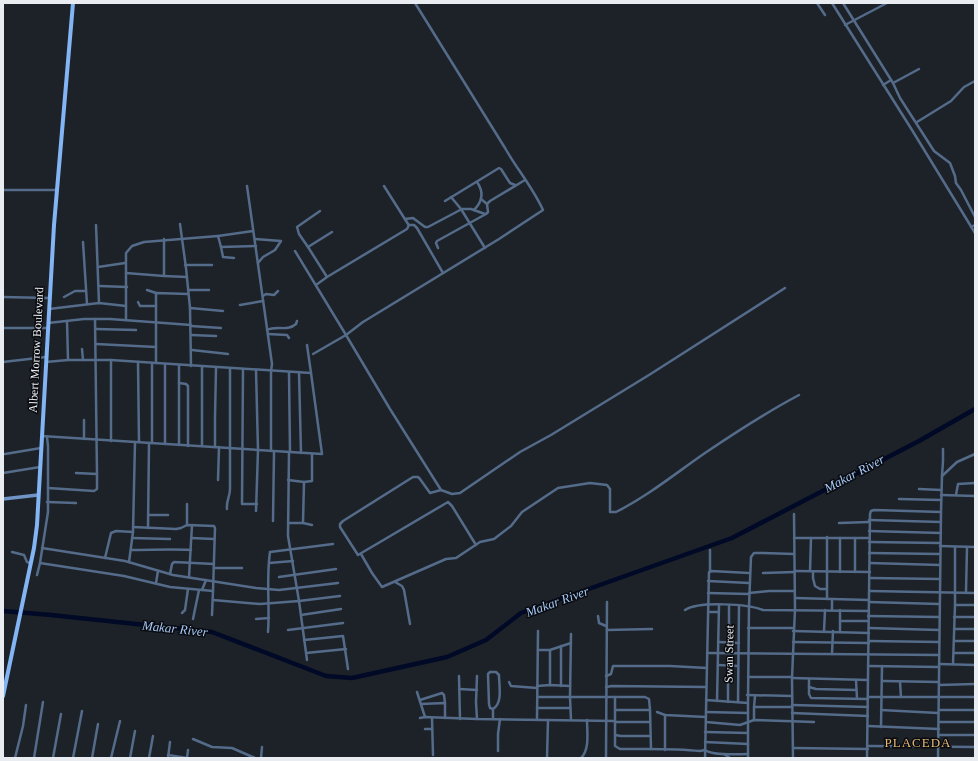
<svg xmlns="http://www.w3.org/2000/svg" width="978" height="761" viewBox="0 0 978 761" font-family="Georgia,serif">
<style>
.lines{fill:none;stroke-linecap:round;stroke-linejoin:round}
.river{stroke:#000926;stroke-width:4.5}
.street{stroke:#546b89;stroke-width:2.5}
.secondary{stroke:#6f94c5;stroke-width:3.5}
.primary{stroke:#83b4f4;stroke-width:4}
.labels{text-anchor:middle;stroke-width:3;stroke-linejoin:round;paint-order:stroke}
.street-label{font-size:12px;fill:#e9ecf1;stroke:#090b0f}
.water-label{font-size:13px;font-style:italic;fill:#a6c9f8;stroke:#090b0f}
.neighbourhood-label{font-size:13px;letter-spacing:1px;fill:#e8ba77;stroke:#090b0f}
</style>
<rect width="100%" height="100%" fill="#1d2229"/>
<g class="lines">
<path class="river" d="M3 611 51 615 212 632 326 676 352 678 447 657 486 640 521 613 732 538 919 441 975 409"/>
<g class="street">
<path d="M415 3C445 51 475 100 505 148 517 169 533 188 543 210L499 239 363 322 346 335 390 409 441 490 452 494 460 493 520 452 551 435 649 375 785 288"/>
<path d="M817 3 825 15"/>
<path d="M832 3 912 130 975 233"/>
<path d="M843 3 893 83 900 98 934 151 950 163 955 176 956 183 961 190 975 217"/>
<path d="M845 25 887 3"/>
<path d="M893 83 919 69"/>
<path d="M883 85 891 80"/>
<path d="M917 122 951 101 964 87 975 81"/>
<path d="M247 186 272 364 271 371V451"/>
<path d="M384 186 408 224 409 225H414L417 228 443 273"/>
<path d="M3 190H56"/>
<path d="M451 197 461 209 485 248"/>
<path d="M481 199 487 204"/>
<path d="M445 201 499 168 501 169 510 183 515 185"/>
<path d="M474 210C483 201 484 192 477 182"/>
<path d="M405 219 413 218 425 227H428L462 209H471L485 214"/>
<path d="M180 224 186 268 190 308 191 366"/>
<path d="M96 225 99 303"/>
<path d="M971 227 975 225"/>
<path d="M218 236 253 231"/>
<path d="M255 239 281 241 275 250 263 257 258 263"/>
<path d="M83 242 87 304"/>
<path d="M221 247 223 257 234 258"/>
<path d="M308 247 299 234 297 227 320 211"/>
<path d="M438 248 436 243 437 241 486 214 488 212 487 204 490 201 525 180"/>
<path d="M295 251 346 335 313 354"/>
<path d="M185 265H212"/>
<path d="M98 267 125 263"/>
<path d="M126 273 164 276V239"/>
<path d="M164 276 187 277"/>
<path d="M327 277 407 229 409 225"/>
<path d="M316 285 327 277 308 247 332 232"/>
<path d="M99 286 127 287"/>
<path d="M147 290 156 293"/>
<path d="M188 290H209"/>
<path d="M263 296 266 294 274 295 278 291"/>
<path d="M3 297 49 298"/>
<path d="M64 297 75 291H85"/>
<path d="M138 302 140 306H156"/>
<path d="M240 305 263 301"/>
<path d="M190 308 223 311"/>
<path d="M49 309 99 303 126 306"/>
<path d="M126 320V253L132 246 144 242 218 236 221 247 256 246"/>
<path d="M67 321 68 360"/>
<path d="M48 323 84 319H110L191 325"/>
<path d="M191 326 221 328"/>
<path d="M3 328H48"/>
<path d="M96 329 136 330"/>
<path d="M267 330C277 325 287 332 296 324L297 321"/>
<path d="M268 334 287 335 289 338"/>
<path d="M191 335 216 336"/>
<path d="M96 344 156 347"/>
<path d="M307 345 311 373"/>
<path d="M82 349 83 360"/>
<path d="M192 350 228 354"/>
<path d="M111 360V441"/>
<path d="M3 362 46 357"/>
<path d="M138 362 139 442"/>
<path d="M152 363V443"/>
<path d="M156 363V293L188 294"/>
<path d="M243 369 242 504H257"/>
<path d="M256 370 258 450 256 511"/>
<path d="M289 372 290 452"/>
<path d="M299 372 301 453"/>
<path d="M179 383 186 384 188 386V446"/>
<path d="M42 436 322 454 311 373 111 360H68L46 362"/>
<path d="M84 439V420"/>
<path d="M165 444V364"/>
<path d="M179 445V365"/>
<path d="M202 446V367"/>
<path d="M215 447V417L216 368"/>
<path d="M289 452 288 536 299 601 340 596"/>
<path d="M5 454 41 448"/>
<path d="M3 473 40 467"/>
<path d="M76 473 97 474 95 319"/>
<path d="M942 476 957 462 975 454"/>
<path d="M218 480 219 447"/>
<path d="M288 480 304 482 312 481V454"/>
<path d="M48 488 94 491 97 489V474"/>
<path d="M919 489 941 490"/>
<path d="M441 490 430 493 420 479 418 477H413L343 521 340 524V527L358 555 448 502 452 506 476 545"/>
<path d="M941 495 975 496"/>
<path d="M956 495 958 484 975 483"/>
<path d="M899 499 941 500"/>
<path d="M47 502 76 503"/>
<path d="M187 504V525"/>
<path d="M227 509C226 501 230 497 230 489V369"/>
<path d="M148 515H168"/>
<path d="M869 520 941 522"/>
<path d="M273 521 274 452"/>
<path d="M288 523H303L304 482"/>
<path d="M303 523 312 525"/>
<path d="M839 523 869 522"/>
<path d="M148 528 149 443"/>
<path d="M869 531 941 533"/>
<path d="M827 537V599"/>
<path d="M132 538 170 539"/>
<path d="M191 538 214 539"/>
<path d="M794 538H869"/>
<path d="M869 542 940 543"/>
<path d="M940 546 975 547"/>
<path d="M955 547V605H975"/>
<path d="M42 548 125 561 173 575 256 588 279 590 338 583"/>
<path d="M131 550C151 550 171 549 191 550"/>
<path d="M12 552 24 555 27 562 30 563"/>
<path d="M869 553 940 554"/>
<path d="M361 554 372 573 382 587 446 559 456 558 480 542 494 539 511 526 522 512 558 488 590 483 607 485 610 489V512H616C648 496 676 473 705 453 736 432 767 412 799 395"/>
<path d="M105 558 111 533 116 531 133 532"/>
<path d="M129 562 133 532 135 442"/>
<path d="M40 563 124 576 170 587 213 591 215 528 214 526 187 525 181 528 176 529 133 527"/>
<path d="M269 563 293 561"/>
<path d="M870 563 940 565"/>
<path d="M214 568H242"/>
<path d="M795 571 870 572"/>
<path d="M810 571 811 538"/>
<path d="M710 572V550"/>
<path d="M813 572V578L815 586 820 589H826"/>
<path d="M840 572V538"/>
<path d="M855 572V538"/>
<path d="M763 573 795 572"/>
<path d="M170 574 172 564 174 562 214 564"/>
<path d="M37 575 40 563 48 512V446L47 437"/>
<path d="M189 577 192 525"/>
<path d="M279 577 336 569"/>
<path d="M870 578 940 579"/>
<path d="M708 581 749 583"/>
<path d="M395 582 402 586 404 590 410 624"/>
<path d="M156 583 158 571"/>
<path d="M202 590 206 580"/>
<path d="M870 591 975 593"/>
<path d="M966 592 967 547"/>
<path d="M708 593 749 594"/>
<path d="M749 593 769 591H794"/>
<path d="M795 598 869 600"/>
<path d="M832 599V610"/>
<path d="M213 600 260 604 299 601 307 660"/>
<path d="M869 602 939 604"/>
<path d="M685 610C699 601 748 604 763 610L869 611"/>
<path d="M708 612H718"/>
<path d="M182 613 185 610 188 589"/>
<path d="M212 615 213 591"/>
<path d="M301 615 341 609"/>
<path d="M598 616 599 623 606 626"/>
<path d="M868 616 939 617"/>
<path d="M954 617H975"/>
<path d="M193 619 199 590"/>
<path d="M256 619 269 618"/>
<path d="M840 621H868"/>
<path d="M748 628H793"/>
<path d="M869 628 939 630"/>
<path d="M954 629H975"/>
<path d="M288 630 343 623"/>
<path d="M607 630 652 629"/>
<path d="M793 631 869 633"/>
<path d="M824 631 825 610"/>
<path d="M268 632C270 606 266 579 270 552L333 544"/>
<path d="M840 632V610"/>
<path d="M571 634 570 697H606"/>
<path d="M304 640 343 636 348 669"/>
<path d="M869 641 939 642"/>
<path d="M954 641H975"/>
<path d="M718 642 739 643"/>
<path d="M729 642V605"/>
<path d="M793 642 869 643"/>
<path d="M538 650H550L571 643"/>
<path d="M550 650V685"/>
<path d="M306 653 346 649"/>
<path d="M707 653 939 655"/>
<path d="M954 653H975"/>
<path d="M832 654 833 631"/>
<path d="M939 664 975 665"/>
<path d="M953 664 955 605"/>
<path d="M718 665 738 666"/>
<path d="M728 666V702"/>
<path d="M868 666 939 667"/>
<path d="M459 676 460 719"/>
<path d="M477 676 476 702 477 719"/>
<path d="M606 676 611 674 613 666H670L707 668"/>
<path d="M748 677H792"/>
<path d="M792 678 868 680"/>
<path d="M809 679V694L811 698 868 699"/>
<path d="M856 680 857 698"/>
<path d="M883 681 939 682"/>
<path d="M509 682 511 686 537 688"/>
<path d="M900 682 901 697"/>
<path d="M939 685 975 684"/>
<path d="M537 686 550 685 570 686"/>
<path d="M561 686V646"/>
<path d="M606 687 612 686 706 687"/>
<path d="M809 687 816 689 856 690"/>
<path d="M459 689 477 690"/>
<path d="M417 692 425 717"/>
<path d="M747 695 792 696"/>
<path d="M755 696 754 707H792"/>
<path d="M538 697H570L571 720"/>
<path d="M606 697H615"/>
<path d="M868 697H975"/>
<path d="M420 700 442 693 444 695 445 703"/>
<path d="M706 700 748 703 749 606 751 557 754 553H763L794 554"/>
<path d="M717 701 719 605"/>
<path d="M738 702 739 606"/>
<path d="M421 704 445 703V718"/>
<path d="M792 705 868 707"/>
<path d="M754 707V720"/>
<path d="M537 708H570"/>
<path d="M615 710V697H645L649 699 650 710 651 749"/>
<path d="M881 710 938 713"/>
<path d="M939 710H975"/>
<path d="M657 712 665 715 706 717"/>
<path d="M706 712 748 713"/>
<path d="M792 713 868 716"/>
<path d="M420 718 425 717 477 719 615 721V710H650"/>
<path d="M432 718 433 755"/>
<path d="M493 719V709L490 708 489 704 488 674 490 672H496L499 675C499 686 503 703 493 709"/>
<path d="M537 719 538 631"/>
<path d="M615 721V746L620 749C647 749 673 748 700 751L705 750C713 756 737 754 748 754"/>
<path d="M615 722H650"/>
<path d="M706 722 740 725 754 720 814 722"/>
<path d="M939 722H975"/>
<path d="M868 726 939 729"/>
<path d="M881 727 882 666"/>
<path d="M425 729H432"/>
<path d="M705 732 748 733"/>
<path d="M615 735 621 736H650"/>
<path d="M939 735H975"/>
<path d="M193 739 212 747 232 748 255 758"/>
<path d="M705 742 748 744"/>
<path d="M868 746 975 747"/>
<path d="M793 748 868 749"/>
<path d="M665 750V715"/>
<path d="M498 751V734L500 719"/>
<path d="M724 754 730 758"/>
<path d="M168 755 187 758"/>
<path d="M15 758 23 726 26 705"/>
<path d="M34 758 43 702"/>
<path d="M53 758 61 714"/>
<path d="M73 758 82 711"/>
<path d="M92 758 98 724"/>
<path d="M111 758 120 721"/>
<path d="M130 758 135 731"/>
<path d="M149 758 153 736"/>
<path d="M168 758 170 742"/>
<path d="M187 758 188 750"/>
<path d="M261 758 262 747"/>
<path d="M547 758 548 720"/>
<path d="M581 758C590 749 587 732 587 720"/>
<path d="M606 758 607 602"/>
<path d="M705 758 709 572 711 571 749 573"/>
<path d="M748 758V703"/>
<path d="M793 758 792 678 795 609 794 514"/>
<path d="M867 758 870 514 871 511 874 510 941 512"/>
<path d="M938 758 941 512 942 476 943 461V449"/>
</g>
<path class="secondary" d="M3 499 38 495"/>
<path class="primary" d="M3 696 34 548 37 525 54 225 73 3"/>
</g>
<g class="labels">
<g class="street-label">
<text transform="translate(36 350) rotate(-87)" y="4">Albert Morrow Boulevard</text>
<text transform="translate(729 654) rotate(-89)" y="4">Swan Street</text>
</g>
<g class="water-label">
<text transform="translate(854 473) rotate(-28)" y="5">Makar River</text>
<text transform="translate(557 601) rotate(-20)" y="5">Makar River</text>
<text transform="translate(175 628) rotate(6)" y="5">Makar River</text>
</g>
<g class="neighbourhood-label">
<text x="918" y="747">PLACEDA</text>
</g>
</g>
<rect width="978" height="761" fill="none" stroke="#e9ecf1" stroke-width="8"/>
</svg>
